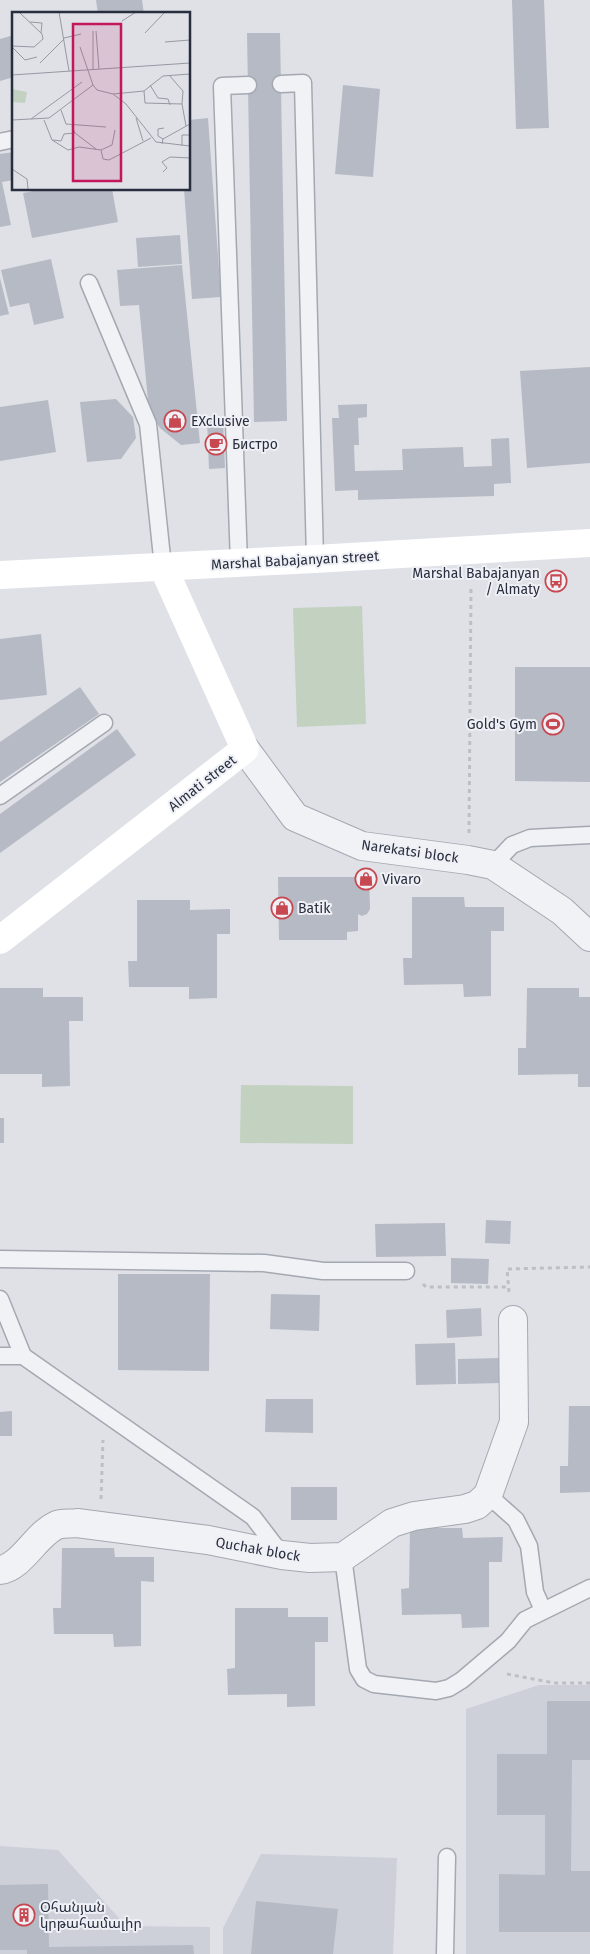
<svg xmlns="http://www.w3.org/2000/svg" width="590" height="1954" viewBox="0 0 590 1954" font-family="'Fira Sans','Noto Sans Armenian',sans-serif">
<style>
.built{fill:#cdd0d9}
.green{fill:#c3d1c0}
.building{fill:#b6bac4}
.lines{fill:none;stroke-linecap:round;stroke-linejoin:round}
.lane-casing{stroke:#a4a8b1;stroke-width:19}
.street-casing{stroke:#a4a8b1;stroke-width:30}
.path{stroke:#bdbfc6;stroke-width:3;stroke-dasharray:4 4;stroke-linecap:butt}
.lane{stroke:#f1f2f6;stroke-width:16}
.street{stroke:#f1f2f6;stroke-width:28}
.secondary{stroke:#fff;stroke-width:28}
.labels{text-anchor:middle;stroke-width:4;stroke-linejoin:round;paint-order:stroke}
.poi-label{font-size:14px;fill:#282e3e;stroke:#eef0f5;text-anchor:start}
.street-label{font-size:14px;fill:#282e3e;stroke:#eef0f5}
.inset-road{fill:none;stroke:#9699a3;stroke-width:1}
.view{fill:#c2185b;fill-opacity:0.15;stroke:#c2185b;stroke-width:2.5}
.inset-edge{fill:none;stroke:#282e3e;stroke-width:2.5}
</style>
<rect width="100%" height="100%" fill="#dfe1e7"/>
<g class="built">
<path d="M539 1685H590V1954H466V1709Z"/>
<path d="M0 1846 58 1850 126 1926 210 1927V1954H0Z"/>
<path d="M261 1854 397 1858 393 1954H223V1928Z"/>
</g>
<g class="green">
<path d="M362 606 366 724 297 727 293 608Z"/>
<path d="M241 1085 353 1086V1144L240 1143Z"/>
</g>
<g class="building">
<path d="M96 0H142L144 14H98Z"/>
<path d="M512 0H544L549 128 516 129Z"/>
<path d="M247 33H280L287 421 254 422Z"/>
<path d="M14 35V77L0 81V39Z"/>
<path d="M343 85 380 89 373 177 335 174Z"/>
<path d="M208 118 221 297 192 299 184 189H189V120Z"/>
<path d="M14 152V180L2 182 11 225 0 227V154Z"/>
<path d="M44 189H112L118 222 32 238 23 193Z"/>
<path d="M180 235 182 264 138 267 136 238Z"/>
<path d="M51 259 64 318 34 325 29 303 10 307 1 270Z"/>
<path d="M182 265 200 443 181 445 160 428 149 411 139 305 120 306 117 270Z"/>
<path d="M0 278 9 314 0 316Z"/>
<path d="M590 367V463L527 468 520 371Z"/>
<path d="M116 399 133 417 136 438 121 459 87 462 80 402Z"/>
<path d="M48 400 56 452 0 461V407Z"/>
<path d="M367 404V417L358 418 359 445H354L355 471 403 470 402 449 463 447 464 467 492 466 491 439 509 438 511 483 494 484V496L358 500V490L335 491 332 418H339L338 405Z"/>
<path d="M207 420H223L225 468 209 469Z"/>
<path d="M41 634 47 695 0 700V639Z"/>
<path d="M515 667H590V782L515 781Z"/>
<path d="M80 687 99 714 0 782V742Z"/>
<path d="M117 729 136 755 0 853V814Z"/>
<path d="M365 871 369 875 370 909 367 914 362 916 358 914V931L347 932V940H279L278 877H358L361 872Z"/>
<path d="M412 897H464L465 907H504V931H491V996L464 997 463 984 404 985 403 958H412Z"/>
<path d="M137 900H190V910L230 909V934H217V998L189 999V987H129L128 961H137Z"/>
<path d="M0 988H43V997H83V1021H69L70 1086 42 1087V1074H0Z"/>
<path d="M527 988H579V997H590V1087H578V1074L518 1075V1048H526Z"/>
<rect x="0" y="1118" width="4" height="25"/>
<path d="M486 1220 511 1221 510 1244 485 1243Z"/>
<path d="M445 1223 446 1256 376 1257 375 1224Z"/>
<path d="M451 1258 489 1259 488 1284 451 1283Z"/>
<path d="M118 1274H210L209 1371 118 1370Z"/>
<path d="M271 1294 320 1295 319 1331 270 1329Z"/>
<path d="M481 1308 482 1336 447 1338 446 1310Z"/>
<path d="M455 1343 456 1384 416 1385 415 1344Z"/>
<path d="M501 1358 502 1383 458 1384V1359Z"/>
<path d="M266 1399H313V1433L265 1432Z"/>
<path d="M569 1406H590V1492L560 1493V1466H568Z"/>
<path d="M12 1411V1436H0V1412Z"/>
<rect x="291" y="1487" width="46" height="33"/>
<path d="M410 1528H462L463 1538 503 1537 502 1562H489V1627L462 1628 461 1614 402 1615 401 1589 409 1588Z"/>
<path d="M62 1548H114L115 1557H154V1582L141 1581V1646L114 1647 113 1634H54L53 1608H61Z"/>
<path d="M235 1608H288V1617H328V1642H315V1706L287 1707V1694L228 1695 227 1669 235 1668Z"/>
<path d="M547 1701H590V1760H572L571 1871H590V1932H499V1874L545 1875V1815H497V1754H547Z"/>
<path d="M48 1884 49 1947 193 1945 194 1954H27V1950H0V1885Z"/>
<path d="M256 1901 338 1909 333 1954H251Z"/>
</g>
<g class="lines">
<g class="lane-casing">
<g id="lane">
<path d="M281 84 303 83 315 559"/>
<path d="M0 142 14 139"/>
<path d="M89 283 148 424 163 567"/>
<path d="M239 563 222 86 248 85"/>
<path d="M0 796 104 723"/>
<path d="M493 865 512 845 530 838 590 835"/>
<path d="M0 1259 264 1263 323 1271H406"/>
<path d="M0 1299 23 1356 253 1517 282 1555"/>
<path d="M0 1356H23"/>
<path d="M488 1495 516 1520 529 1546 535 1592 543 1610"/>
<path d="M343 1557 358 1669 364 1679 374 1684 436 1691 449 1688 462 1680 508 1641 525 1620 590 1588"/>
<path d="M445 1954 447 1857"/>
</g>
</g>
<g class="street-casing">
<g id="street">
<path d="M245 749 295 817 362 846 468 860 493 865 562 911 590 937"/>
<path d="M0 1570C22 1567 36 1534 57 1525 62 1523 70 1524 77 1523L208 1540 282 1555 310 1558 343 1557 392 1523 414 1516 465 1509 477 1505 488 1495 514 1422 513 1320"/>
</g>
</g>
<g class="path">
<path d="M469 833 471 588"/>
<path d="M423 1284 426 1287H509"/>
<path d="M509 1292 507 1269 590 1267"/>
<path d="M101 1499 103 1440"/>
<path d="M507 1674 554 1683H590"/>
</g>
<use href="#lane" class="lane"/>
<use href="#street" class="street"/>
<g class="secondary">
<path d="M0 575 315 559 590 543"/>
<path d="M0 940 245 749 163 567"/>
</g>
</g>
<defs>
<g id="shop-ring" transform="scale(1.125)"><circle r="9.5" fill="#eef0f5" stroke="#c84851" stroke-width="1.5"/><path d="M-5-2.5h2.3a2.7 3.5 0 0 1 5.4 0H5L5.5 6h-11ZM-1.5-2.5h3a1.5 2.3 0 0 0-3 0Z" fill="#c84851"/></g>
<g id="cafe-ring" transform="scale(1.125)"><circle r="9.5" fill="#eef0f5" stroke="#c84851" stroke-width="1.5"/><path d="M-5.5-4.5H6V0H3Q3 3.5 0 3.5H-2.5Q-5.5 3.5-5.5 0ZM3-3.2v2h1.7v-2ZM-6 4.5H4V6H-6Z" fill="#c84851"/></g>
<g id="bus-ring" transform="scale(1.125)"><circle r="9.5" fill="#eef0f5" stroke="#c84851" stroke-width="1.5"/><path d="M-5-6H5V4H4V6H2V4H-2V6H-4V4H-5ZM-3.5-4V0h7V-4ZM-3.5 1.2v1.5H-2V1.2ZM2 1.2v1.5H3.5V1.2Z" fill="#c84851"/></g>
<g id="stadium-ring" transform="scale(1.125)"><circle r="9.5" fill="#eef0f5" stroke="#c84851" stroke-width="1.5"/><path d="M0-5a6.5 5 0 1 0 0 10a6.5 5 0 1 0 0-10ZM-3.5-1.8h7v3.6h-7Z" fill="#c84851"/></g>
<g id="building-ring" transform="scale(1.125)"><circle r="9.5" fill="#eef0f5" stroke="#c84851" stroke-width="1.5"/><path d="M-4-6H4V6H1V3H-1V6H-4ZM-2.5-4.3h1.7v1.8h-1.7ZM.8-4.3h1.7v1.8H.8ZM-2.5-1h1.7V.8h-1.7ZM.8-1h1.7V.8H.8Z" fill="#c84851"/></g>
</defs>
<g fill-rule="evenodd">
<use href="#shop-ring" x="175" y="421"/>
<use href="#cafe-ring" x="216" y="444"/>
<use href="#bus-ring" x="556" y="581"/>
<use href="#stadium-ring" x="553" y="724"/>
<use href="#shop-ring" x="366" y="879"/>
<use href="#shop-ring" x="282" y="908"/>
<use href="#building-ring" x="24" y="1915"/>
</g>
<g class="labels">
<g class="poi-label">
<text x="191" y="426">EXclusive</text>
<text x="232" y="449">Бистро</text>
<text x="540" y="578" text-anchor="end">Marshal Babajanyan<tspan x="540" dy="16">/ Almaty</tspan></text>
<text x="537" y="729" text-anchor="end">Gold's Gym</text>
<text x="382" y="884">Vivaro</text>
<text x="298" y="913">Batik</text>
<text x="40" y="1912">Օհանյան<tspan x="40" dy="16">կրթահամալիր</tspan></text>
</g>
<g class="street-label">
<text transform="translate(295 560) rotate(-3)" y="5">Marshal Babajanyan street</text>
<text transform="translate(202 783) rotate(-38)" y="5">Almati street</text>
<text transform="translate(410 851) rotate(8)" y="5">Narekatsi block</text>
<text transform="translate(258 1549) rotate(10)" y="5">Quchak block</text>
</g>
</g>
<g transform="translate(12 12)">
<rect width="178" height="178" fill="#dfe1e7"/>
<path d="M0 77 15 80 13 91 0 90Z" fill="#c3d1c0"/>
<path class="inset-road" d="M47 0 57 59M110 9 124 0M18 10 30 11 29 21M84 19 87 57M133 21 153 0M52 26 69 22M153 30 178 28M0 34 22 35 31 27 30 22 8 1M0 35 13 48 25 45M28 51 52 27M81 58V19M0 63 178 51M81 73 85 78 101 82 114 92 144 130 178 134M138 73 146 86 156 87 158 93M132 79 133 91 170 92 171 79 157 63M101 82 132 79 151 64 178 62M170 92 174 114M49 98 54 112 94 115M124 106 131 129M19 107 70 70M0 108 37 106 81 73 68 35M32 108 40 128 56 138 67 135 89 138 100 133 103 118M60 114 63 121 84 137M151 127 146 124V117L152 116M41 128 49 129 52 122 63 121M150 132 151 127 178 112M170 134V123H178M89 138 91 147 97 148 139 126M0 157 15 167 16 177M151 160 155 156 150 150 158 145 178 146"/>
<path class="view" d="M61 12H109V169H61Z"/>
<rect width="178" height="178" class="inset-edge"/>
</g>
</svg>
